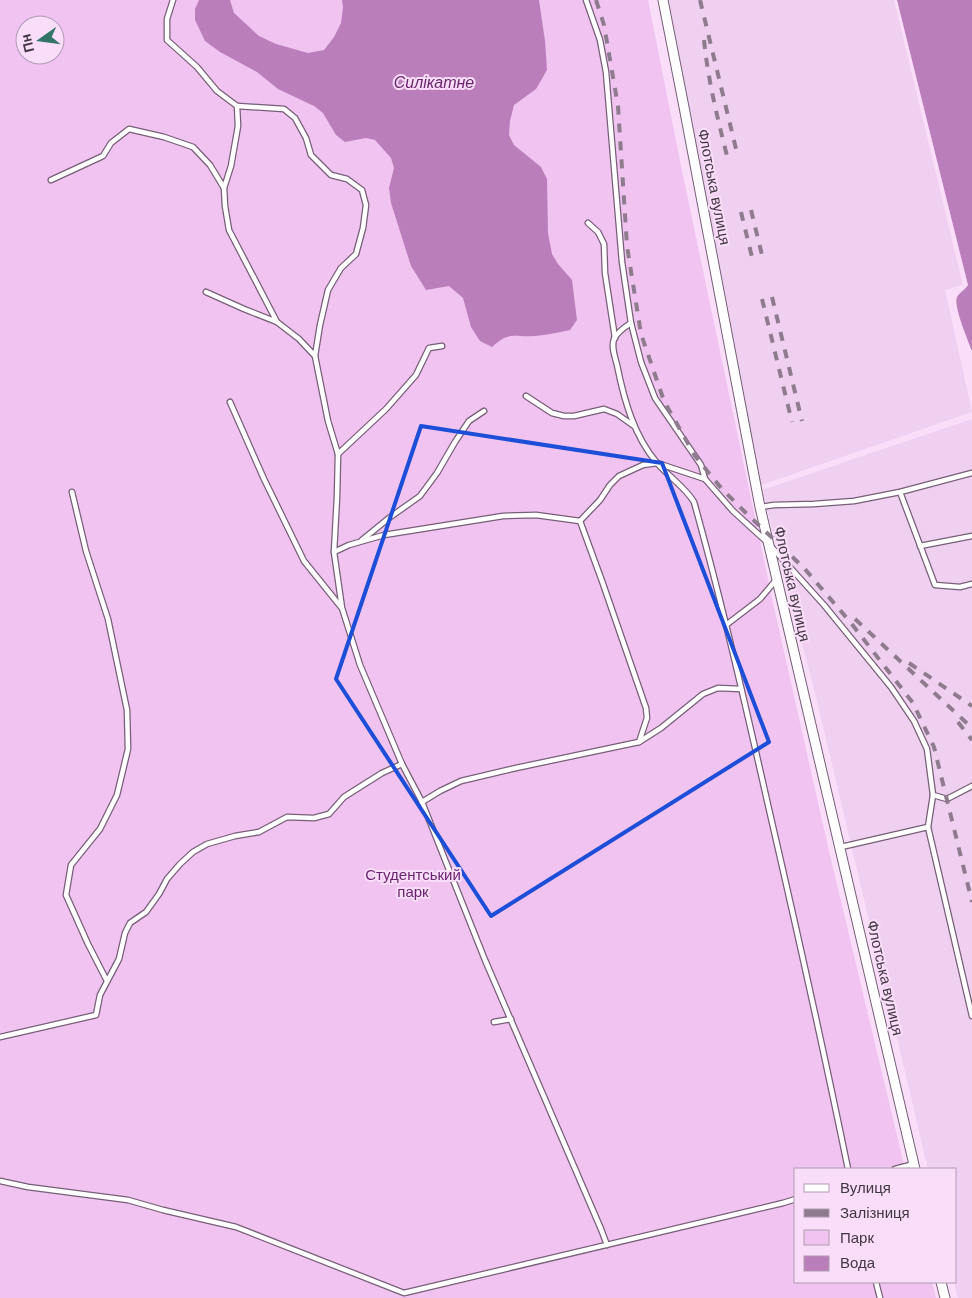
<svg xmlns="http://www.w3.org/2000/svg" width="972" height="1298" viewBox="0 0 972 1298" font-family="'DM Sans',sans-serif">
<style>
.built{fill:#f0d0f1}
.green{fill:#f0c3f1;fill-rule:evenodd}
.water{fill:#ba7fbb}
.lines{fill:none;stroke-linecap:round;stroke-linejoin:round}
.lane-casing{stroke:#775f77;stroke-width:7}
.street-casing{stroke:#775f77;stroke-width:11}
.lane{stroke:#fff;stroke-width:4.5}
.street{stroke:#fff;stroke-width:9}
.rail{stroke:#8e7c8e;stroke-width:4;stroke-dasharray:9 9;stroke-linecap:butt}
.marked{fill:none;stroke:#1d4ed8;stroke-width:4;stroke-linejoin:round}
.labels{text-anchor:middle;stroke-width:4;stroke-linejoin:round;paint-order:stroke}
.street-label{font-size:15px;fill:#423742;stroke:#f9ddf9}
.park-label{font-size:15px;fill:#6a236e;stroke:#f9ddf9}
.water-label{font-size:16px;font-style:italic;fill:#6c256f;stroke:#f9ddf9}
</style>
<rect width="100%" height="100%" fill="#f9ddf9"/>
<g class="built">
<path d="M667 0H894L963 285 945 290 972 412 761 485Z"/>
<path d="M972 419V1298H958L954 1282H956V1169H928L816 697 762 490Z"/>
</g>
<path class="green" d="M0 0H648L681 166 773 603 829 851 905 1169H796V1282H932L936 1298H0ZM25 25H55V55H25Z"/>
<g class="water">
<path d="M199 0H230L234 13 259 36 276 44 308 53 324 50 334 37 341 23 343 7 342 0H539L545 41 547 70 536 89 514 105 510 121 509 135 514 145 541 167 547 179 548 233 552 254 558 264 572 280 577 320 570 330C559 332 547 335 535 336 514 338 510 330 492 347L480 341 471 327 463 298 449 286 426 290 411 266 391 203 389 188 394 168 391 158 375 140 366 138 345 142 336 135 323 113 314 106 278 89 257 72 220 52 205 41 195 20V9Z"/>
<path d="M897 0H972V351C968 341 953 305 957 297 960 292 965 290 968 285Z"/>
</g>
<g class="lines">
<g class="lane-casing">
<g id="lane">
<path d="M586 0 600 40 606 72 622 262 631 323C625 327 617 332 614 339 611 347 615 357 617 365 624 400 634 436 657 463 669 477 685 487 694 502 723 606 747 712 771 818 798 935 824 1052 848 1169"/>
<path d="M237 106 284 109 295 118 306 138 311 155 331 175 347 179 362 190 366 205 363 228 356 254 341 268 328 290 320 325 315 356 299 339 277 322"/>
<path d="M51 180 103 156 111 143 129 129 164 137 193 147 210 165 224 188 231 166 238 126 237 106 217 91 197 67 167 40V19L173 0"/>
<path d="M588 223 598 232 604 244 605 273 615 338"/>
<path d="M206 292 244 309 277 322 229 230 225 206 224 188"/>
<path d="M631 323 641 362 655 398 701 465 705 479"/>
<path d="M315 356 328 421 338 454 337 497 334 552 342 608 360 665 402 764 422 802 485 960 601 1229 607 1245"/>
<path d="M526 396 552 413 564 416H574L604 409 617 414 634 426"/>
<path d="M230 402 264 479 304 561 341 607"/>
<path d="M338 454 386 409 416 375 429 348 442 346"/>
<path d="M72 492 86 551 108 619 127 710 128 749 117 795 100 829 71 865 66 895 88 944 107 981"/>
<path d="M900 492 935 585 960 587 972 584"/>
<path d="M760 507 774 505 814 504 854 501 900 492 972 473"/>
<path d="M580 521 602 581 646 708 647 718 639 742"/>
<path d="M362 540 389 518 420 496 437 473 455 442 469 421 484 411"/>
<path d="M920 546 972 536"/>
<path d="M334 552 349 545 384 535 503 516 536 515 580 521 600 500 610 485 619 476 643 465 657 463 705 479 733 511 768 543 824 605 891 687 914 721 927 749 933 795 928 827"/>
<path d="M726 625 760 599 776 580"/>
<path d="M933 795 947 799 972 786"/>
<path d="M422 802 440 791 461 781 516 768 639 742 661 728 703 694 718 688 741 689"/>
<path d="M841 847 928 827 972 1016"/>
<path d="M494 1022 511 1019"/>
<path d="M0 1037 96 1015 100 995 119 959 125 933 130 923 146 912 159 894 167 879 180 864 193 852 207 844 235 836 259 832 287 817 314 818 329 814 344 797 382 773 402 764"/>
<path d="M895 1169 914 1164"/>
<path d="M0 1181 28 1187 128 1200 163 1210 236 1227 404 1293 783 1203 796 1199"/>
<path d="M876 1282 880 1298"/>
</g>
</g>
<g class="street-casing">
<g id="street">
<path d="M663 0 684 107 760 507 915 1169"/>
<path d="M941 1282 945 1298"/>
</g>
</g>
<use href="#lane" class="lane"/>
<use href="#street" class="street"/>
<g class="rail">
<path d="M596 0 604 25 618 106 627 246 641 334 664 401 695 456 722 489 745 512 804 568 851 623 913 703 934 747 972 902"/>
<path d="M700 0 738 157"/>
<path d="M704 40C708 81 718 120 728 160"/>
<path d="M751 210 762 255"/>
<path d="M741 212 752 257"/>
<path d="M772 297 802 421"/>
<path d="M762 299 792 422"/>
<path d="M855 619 972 728"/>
<path d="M909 663 972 706"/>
<path d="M958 722 972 740"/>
</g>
</g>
<path class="marked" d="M421 426 662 463 769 742 491 916 336 679Z"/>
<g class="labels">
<g class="street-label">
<text transform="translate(714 187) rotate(79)" y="5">Флотська вулиця</text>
<text transform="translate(792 584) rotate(77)" y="5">Флотська вулиця</text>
<text transform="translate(885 978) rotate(77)" y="5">Флотська вулиця</text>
</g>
<g class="park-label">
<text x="413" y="880">Студентський<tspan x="413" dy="17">парк</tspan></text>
</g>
<g class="water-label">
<text x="434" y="88">Силікатне</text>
</g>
</g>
<rect x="794" y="1168" width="162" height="115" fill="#f9ddf9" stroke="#b09bb0"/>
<rect x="804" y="1184" width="25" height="8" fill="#ffffff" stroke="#b09bb0"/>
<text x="840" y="1193" font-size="15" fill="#423742">Вулиця</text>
<rect x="804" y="1209" width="25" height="8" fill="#8e7c8e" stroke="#b09bb0"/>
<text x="840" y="1218" font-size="15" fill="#423742">Залізниця</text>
<rect x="804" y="1230" width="25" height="15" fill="#f0c3f1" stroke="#b09bb0"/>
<text x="840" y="1243" font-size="15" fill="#423742">Парк</text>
<rect x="804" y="1256" width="25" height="15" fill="#ba7fbb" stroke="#b09bb0"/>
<text x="840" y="1268" font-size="15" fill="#423742">Вода</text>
<g transform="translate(40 40) rotate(256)"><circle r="24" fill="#f9ddf9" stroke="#b09bb0"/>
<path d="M0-4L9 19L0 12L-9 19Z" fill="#327465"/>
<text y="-8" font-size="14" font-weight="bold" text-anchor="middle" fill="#423742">Пн</text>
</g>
</svg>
